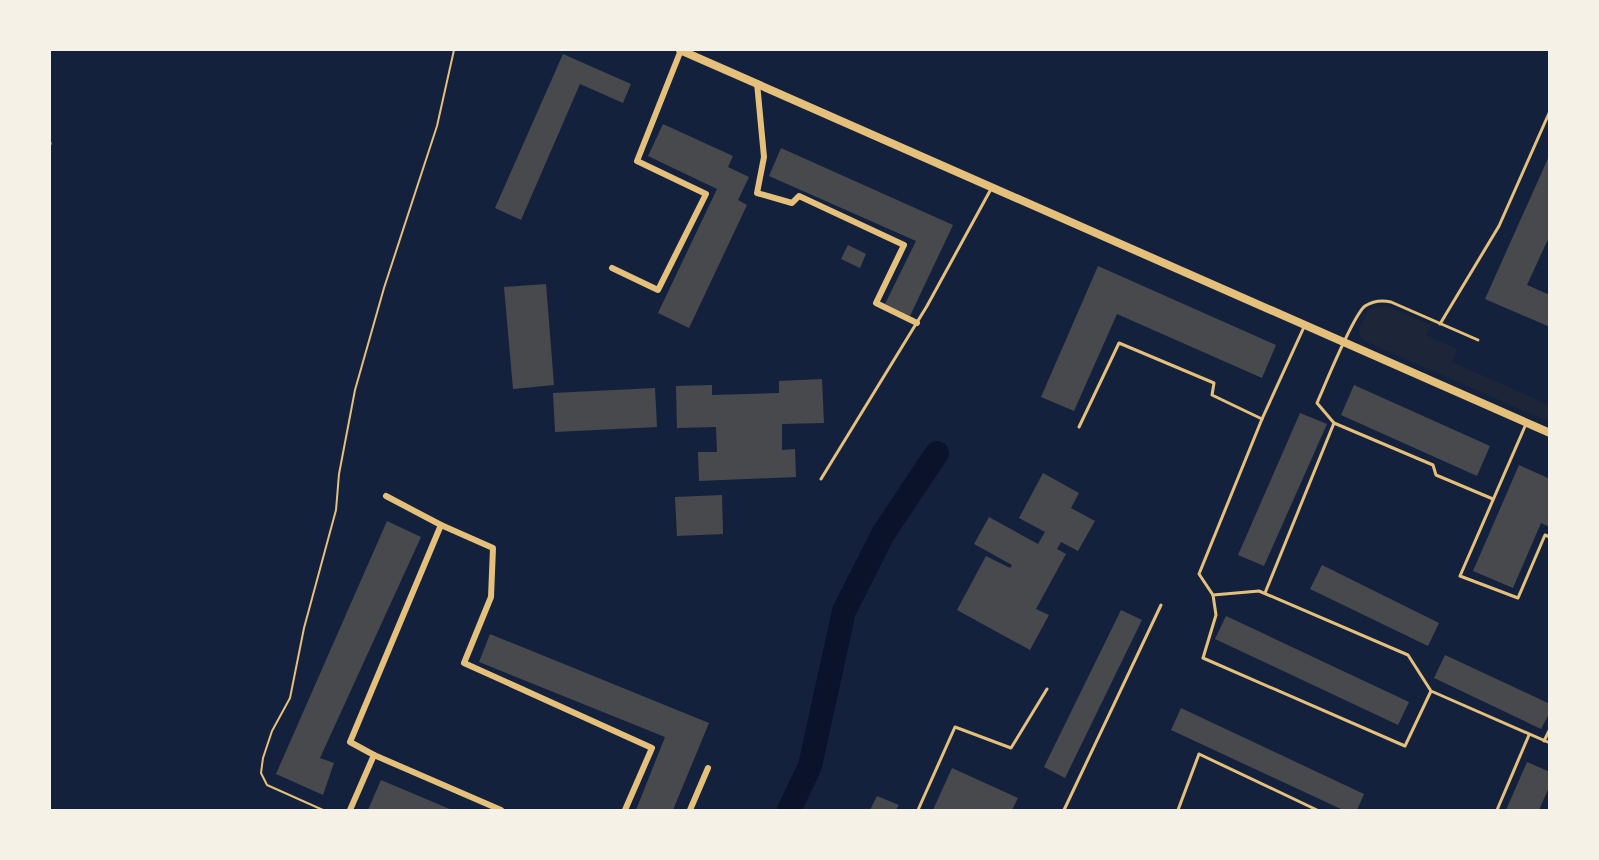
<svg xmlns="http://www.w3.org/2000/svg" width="1599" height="860" viewBox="0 0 1599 860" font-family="Rubik,sans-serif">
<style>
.green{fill:#1d2539}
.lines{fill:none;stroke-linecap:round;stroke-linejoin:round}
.river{stroke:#0b132b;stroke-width:24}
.building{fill:#48494c}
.path{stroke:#e5c07b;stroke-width:2}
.service{stroke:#e5c07b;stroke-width:3}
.minor{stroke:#e5c07b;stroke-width:6}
.tertiary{stroke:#e5c07b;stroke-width:8}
</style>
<rect width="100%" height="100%" fill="#14213d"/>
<path class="green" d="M1379 306H1388L1431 325 1426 335 1457 349 1452 362 1549 405V422L1365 341 1360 336 1359 328 1367 311Z"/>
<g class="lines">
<path class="river" d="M789 810 810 766 844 611 883 534 937 453"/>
</g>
<g class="building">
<path d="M563 54 631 84 623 103 580 84 521 220 495 208Z"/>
<path d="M663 124 733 156 728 167 749 177 738 200 747 205 689 328 658 313 717 189 648 156Z"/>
<path d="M781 148 953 225 910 316 885 304 916 241 769 176Z"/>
<path d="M1550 154V235L1527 285 1550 295V327L1485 299Z"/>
<path d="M848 245 866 254 860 268 841 259Z"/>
<path d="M1098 266 1276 345 1262 378 1117 314 1074 411 1041 397Z"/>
<path d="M546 284 554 385 513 389 504 287Z"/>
<path d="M822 379 824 423 782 424V450L795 449 796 477 699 481 698 452H717L716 427 677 428 676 386 712 385V395L779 393V381Z"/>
<path d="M1354 385 1490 446 1477 476 1341 415Z"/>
<path d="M655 388 657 427 555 432 553 393Z"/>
<path d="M1300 413 1327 424 1264 566 1238 555Z"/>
<path d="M1519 465 1550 479V527L1541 523 1513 588 1473 571Z"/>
<path d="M1043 473 1079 493 1071 508 1095 521 1078 551 1061 542 1057 549 1066 554 1036 609 1049 615 1030 650 957 610 986 556 1010 568 1012 565 974 544 989 517 1038 544 1045 532 1019 518Z"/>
<path d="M722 495 723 534 677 536 675 497Z"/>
<path d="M387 521 421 537 320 758 334 763 323 795 276 774Z"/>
<path d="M1322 565 1439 623 1428 646 1310 589Z"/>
<path d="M1121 610 1142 620 1065 778 1044 767Z"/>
<path d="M1226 616 1409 702 1398 725 1215 639Z"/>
<path d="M490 634 709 723 673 810H636L665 737 479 662Z"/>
<path d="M1445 655 1550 704V712L1541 729 1434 678Z"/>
<path d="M1181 708 1364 794 1357 810H1343L1171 730Z"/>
<path d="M1527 762 1550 772V785L1539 810H1506Z"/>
<path d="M952 768 1018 798 1012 810H933Z"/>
<path d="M381 780 452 810H368Z"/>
<path d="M877 796 899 805 896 810H870Z"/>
</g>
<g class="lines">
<path class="path" d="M323 810 267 785 261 773 263 758 272 731 290 698 304 628 336 510 339 474 355 390 384 288 437 126 454 50"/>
<g class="service">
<path d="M50 144V143"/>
<path d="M1550 259V268"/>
<path d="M1440 324 1499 226 1550 111"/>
<path d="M1334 423 1317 403C1325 385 1353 315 1365 306 1373 301 1382 300 1391 302L1478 340"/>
<path d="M1526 424 1460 576 1518 598 1545 535 1550 537"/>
<path d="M1079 427 1119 343 1214 383 1212 395 1262 419"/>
<path d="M821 479 927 306 991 189"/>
<path d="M1265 593 1334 423 1433 465 1436 475 1493 499"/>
<path d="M1213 595 1199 574 1262 419 1304 327"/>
<path d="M1431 691 1405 746 1203 658 1216 615 1213 595 1259 591 1408 655 1431 691 1550 743"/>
<path d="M1544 741 1550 729"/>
<path d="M918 810 955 727 1011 748 1047 689"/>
<path d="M1064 810 1161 605"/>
<path d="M1178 810 1199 754 1317 810"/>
<path d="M1497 810 1529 735"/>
</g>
<g class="minor">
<path d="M757 83 764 157 757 193 792 203 799 196 904 245 876 303 917 323"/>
<path d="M612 268 658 290 706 194 637 161 681 50"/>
<path d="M441 525 493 548 491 597 464 663 652 748 625 810"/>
<path d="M374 755 501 810"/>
<path d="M350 810 374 755 350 742 441 525 386 496"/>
<path d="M690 810 708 768"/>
</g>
<path class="tertiary" d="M680 50 1550 433"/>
</g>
<rect width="1599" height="860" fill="none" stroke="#f6f1e7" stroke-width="102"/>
</svg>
